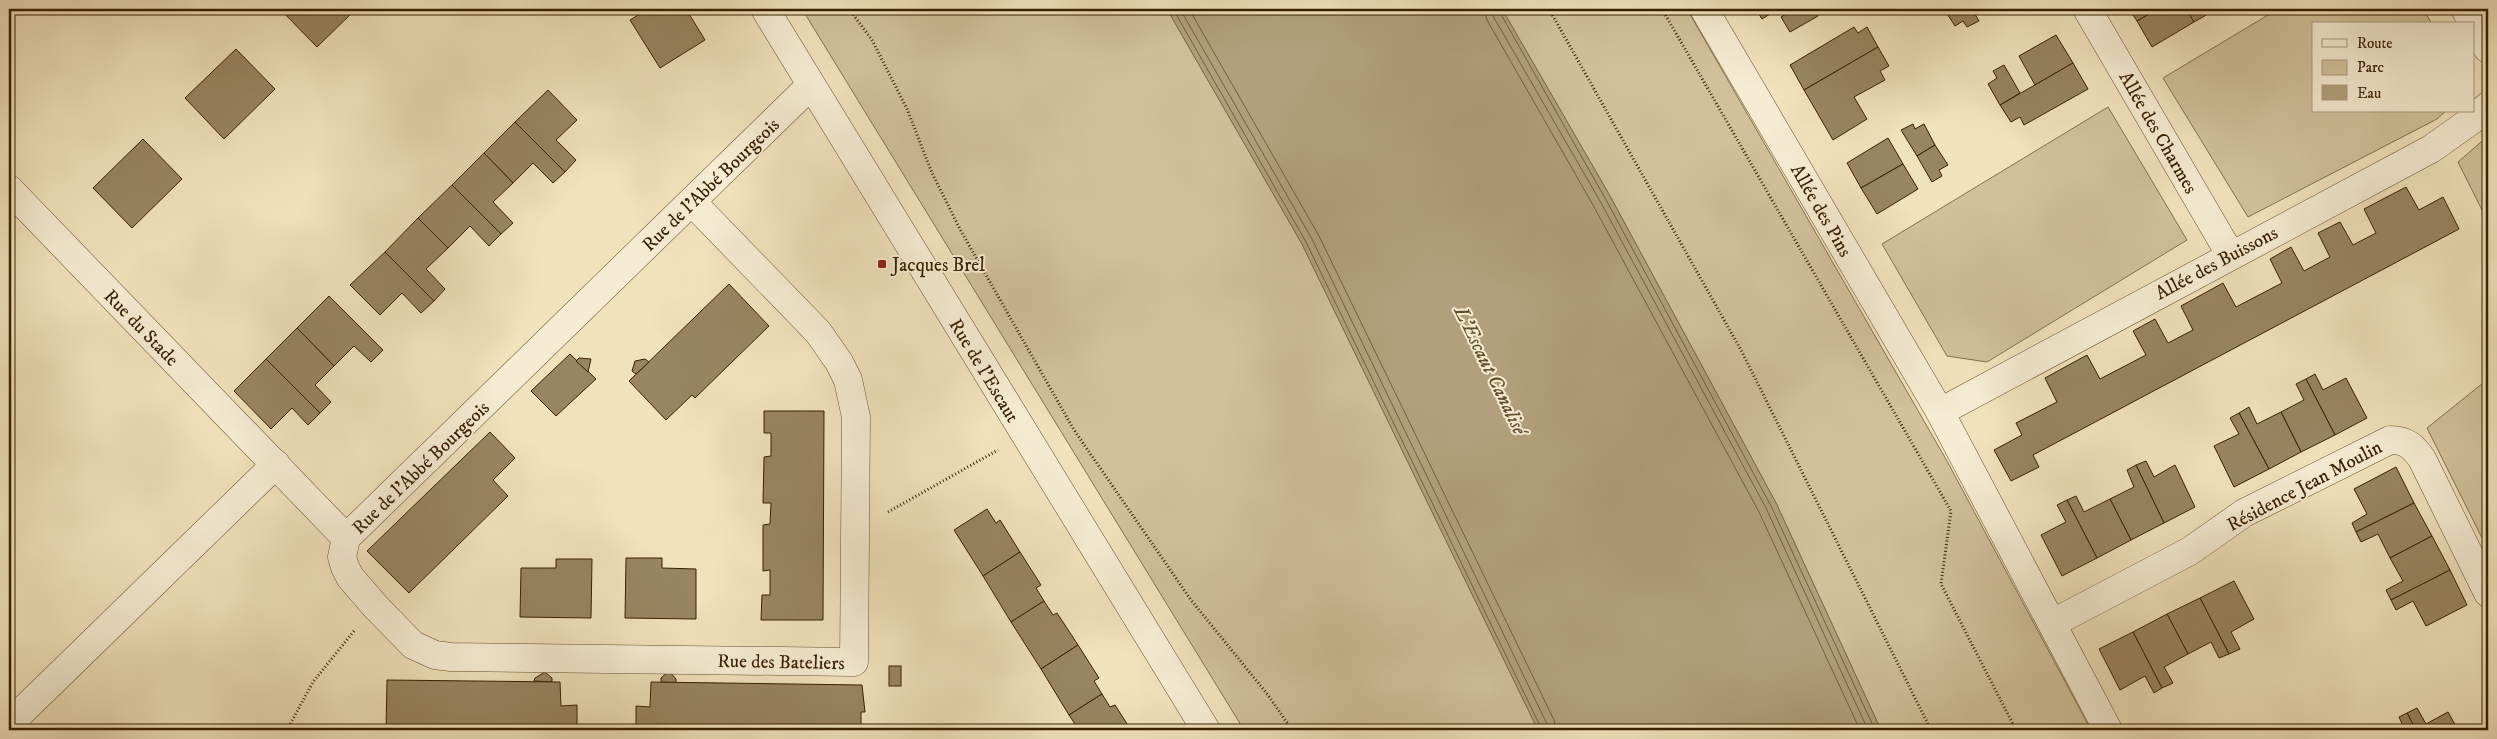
<svg xmlns="http://www.w3.org/2000/svg" width="2497" height="739" viewBox="0 0 2497 739" font-family="'IM FELL DW Pica',serif">
<style>
.green{fill:#d1c19b;stroke:#84704e}
.water{fill:#b1a07b;stroke:#816d4a}
.lines{fill:none;stroke-linecap:round;stroke-linejoin:round}
.shore{stroke:#74603e;stroke-width:1}
.building{fill:#988561;stroke:#382000}
.minor-casing{stroke:#66502f;stroke-width:29}
.path{stroke:#382000;stroke-width:3;stroke-dasharray:1 2.5;stroke-linecap:butt}
.minor{stroke:#f5ecd3;stroke-width:28}
.poi-dot{fill:#8f2418;stroke:#f5ecd3;stroke-width:2}
.labels{text-anchor:middle;stroke-width:4;stroke-linejoin:round;paint-order:stroke}
.street-label{font-size:19px;fill:#382000;stroke:#f5ecd3}
.poi-label{font-size:19px;fill:#382000;stroke:#f5ecd3;text-anchor:start}
.water-label{font-size:20px;font-style:italic;fill:#624d2b;stroke:#f5ecd3}
</style>
<rect width="100%" height="100%" fill="#f0e2bb"/>
<filter id="stains"><feTurbulence type="fractalNoise" baseFrequency=".004" numOctaves="4"/><feColorMatrix values="0 0 0 0 .2 0 0 0 0 .09 0 0 0 0 .02 0 0 0 .5 -.17"/></filter>
<radialGradient id="worn" r=".72"><stop offset=".6" stop-color="#630" stop-opacity="0"/><stop offset="1" stop-color="#630" stop-opacity=".3"/></radialGradient>
<g class="green">
<path d="M802 9H1167L1302 244 1538 730H1244Z"/>
<path d="M1502 9H1687L1947 461 2091 730H1881L1776 503 1610 196Z"/>
<path d="M2278 9H2423L2432 24H2313V111H2446L2437 119 2248 217 2163 78Z"/>
<path d="M2108 107 2187 240 1987 362 1947 356 1882 244Z"/>
<path d="M2488 136V222L2458 162Z"/>
<path d="M2488 379V550L2427 428Z"/>
</g>
<path class="water" d="M1167 9H1502L1610 196 1776 503 1881 730H1538L1302 244Z"/>
<g class="lines">
<g class="shore">
<path d="M1173 9 1306 242 1542 730"/>
<path d="M1180 9 1312 239 1547 724 1548 730"/>
<path d="M1189 9 1319 236 1554 720 1556 730"/>
<path d="M1484 9 1487 20 1593 205 1759 512 1860 730"/>
<path d="M1491 9 1493 16 1600 201 1766 508 1868 730"/>
<path d="M1498 9 1605 198 1771 506 1875 730"/>
</g>
</g>
<g class="building">
<path d="M280 9H356L317 47Z"/>
<path d="M648 9H686L705 40 660 68 630 20Z"/>
<path d="M1756 9H1778L1762 19Z"/>
<path d="M1795 9H1814L1818 16 1790 32 1781 17Z"/>
<path d="M1944 9H1972L1979 21 1967 27 1963 21 1955 26Z"/>
<path d="M2129 9H2158L2137 21Z"/>
<path d="M2158 9H2186L2194 22 2152 47 2137 21Z"/>
<path d="M2186 9H2205L2208 14 2194 22Z"/>
<path d="M2205 9H2218L2208 14Z"/>
<path d="M1854 27 1858 33 1867 27 1878 47 1804 90 1790 65Z"/>
<path d="M2056 35 2073 63 2035 85 2019 56Z"/>
<path d="M1878 47 1889 66 1880 71 1885 80 1854 97 1867 119 1833 140 1804 90Z"/>
<path d="M236 49 275 89 224 139 185 98Z"/>
<path d="M2073 63 2088 89 2024 125 2020 117 2011 122 2000 105Z"/>
<path d="M2004 65 2020 93 2000 105 1988 84 1997 78 1993 71Z"/>
<path d="M548 90 577 120 556 140 576 160 565 172 515 122Z"/>
<path d="M515 122 565 172 553 183 533 163 513 183 484 153Z"/>
<path d="M1913 124 1915 129 1924 124 1935 145 1917 156 1901 130Z"/>
<path d="M1888 138 1903 164 1861 188 1847 163Z"/>
<path d="M143 139 182 179 132 228 93 188Z"/>
<path d="M1935 145 1948 165 1939 170 1942 176 1932 182 1917 156Z"/>
<path d="M484 153 513 183 493 202 513 223 501 234 452 185Z"/>
<path d="M1903 164 1918 189 1877 214 1861 188Z"/>
<path d="M452 185 501 234 489 246 470 226 448 248 418 218Z"/>
<path d="M2406 187 2419 210 2443 197 2459 229 2033 455 2039 467 2011 481 1994 450 2022 435 2016 423 2057 402 2045 378 2087 355 2100 379 2146 355 2133 331 2155 319 2168 343 2193 330 2181 306 2223 283 2236 307 2282 283 2270 259 2291 247 2304 271 2330 257 2318 233 2340 222 2353 245 2376 233 2364 209Z"/>
<path d="M418 218 448 248 426 269 445 289 434 301 385 252Z"/>
<path d="M385 252 434 301 421 313 402 293 380 315 350 285Z"/>
<path d="M729 284 769 326 695 398 692 395 666 420 629 381Z"/>
<path d="M329 296 383 350 371 362 354 346 334 366 297 328Z"/>
<path d="M297 328 334 366 315 385 331 402 320 413 266 359Z"/>
<path d="M570 354 596 379 556 416 531 391Z"/>
<path d="M579 358 591 359 588 372 576 361Z"/>
<path d="M266 359 320 413 308 425 292 408 271 429 234 391Z"/>
<path d="M645 359 649 362 636 374 632 371 635 361Z"/>
<path d="M2315 374 2323 390 2346 378 2367 418 2335 435 2306 379Z"/>
<path d="M2306 379 2335 435 2301 452 2281 412 2304 400 2296 384Z"/>
<path d="M2249 407 2257 424 2281 412 2301 452 2269 469 2239 413Z"/>
<path d="M764 411H824L823 620H761L762 595H770V570L763 571V525L770 524 771 503H763L764 457 771 456V433H764Z"/>
<path d="M2239 413 2269 469 2234 487 2214 446 2239 434 2230 418Z"/>
<path d="M490 432 515 458 493 480 508 496 409 593 367 551Z"/>
<path d="M2146 461 2154 477 2175 465 2195 507 2164 523 2136 465Z"/>
<path d="M2136 465 2164 523 2131 540 2110 499 2134 487 2127 470Z"/>
<path d="M2396 467 2414 503 2356 532 2352 523 2367 514 2354 489Z"/>
<path d="M2076 496 2084 512 2110 499 2131 540 2097 558 2067 500Z"/>
<path d="M2067 500 2097 558 2062 576 2041 535 2066 522 2057 505Z"/>
<path d="M2414 503 2432 536 2390 558 2378 534 2361 542 2356 532Z"/>
<path d="M987 509 996 523 1000 520 1020 552 983 576 954 530Z"/>
<path d="M2432 536 2450 570 2391 600 2386 590 2403 581 2390 558Z"/>
<path d="M1020 552 1041 585 1036 588 1044 601 1011 622 983 576Z"/>
<path d="M626 558H662V568L696 569V619L625 618Z"/>
<path d="M556 559H592L591 618 520 617 521 568H556Z"/>
<path d="M2450 570 2467 605 2426 626 2413 601 2396 610 2391 600Z"/>
<path d="M2234 581 2254 619 2231 632 2240 649 2229 654 2200 598Z"/>
<path d="M2200 598 2229 654 2219 658 2211 642 2188 654 2167 614Z"/>
<path d="M1044 601 1053 615 1057 613 1078 645 1041 669 1011 622Z"/>
<path d="M2167 614 2188 654 2164 667 2173 683 2162 688 2133 632Z"/>
<path d="M2133 632 2162 688 2154 693 2145 676 2120 690 2099 649Z"/>
<path d="M1078 645 1099 678 1094 681 1102 694 1069 715 1041 669Z"/>
<rect x="889" y="666" width="12" height="20"/>
<path d="M669 671 676 679V683L661 682V678Z"/>
<path d="M545 672 552 678V682L534 681 535 678Z"/>
<path d="M387 680 560 682 561 706 577 705V730H386Z"/>
<path d="M651 682 862 685 865 712H861V730H636V706L650 707Z"/>
<path d="M1102 694 1110 707 1115 705 1131 730H1079L1069 715Z"/>
<path d="M2417 708 2426 724 2448 712 2458 730H2416L2407 713Z"/>
<path d="M2407 713 2416 730H2405L2399 717Z"/>
</g>
<g class="lines">
<g class="minor-casing">
<g id="minor">
<path d="M765 9 1206 730"/>
<path d="M1704 9 1940 412 2108 730"/>
<path d="M2087 9 2230 254"/>
<path d="M2465 9 2488 49"/>
<path d="M9 189 346 538"/>
<path d="M692 202 818 332 839 362 848 380 856 417 854 662 451 657 435 655 413 645 375 606 350 577 345 567 342 557 346 538 811 85"/>
<path d="M1940 412 2431 149 2472 120 2488 106"/>
<path d="M2053 623 2190 551 2244 513 2390 440C2406 440 2413 446 2422 459L2488 593"/>
<path d="M9 724 276 464"/>
</g>
</g>
<g class="path">
<path d="M849 9 872 40 907 109 932 173 961 231 1074 430 1191 600 1268 695 1292 730"/>
<path d="M1549 9 1741 350 1931 730"/>
<path d="M1662 9 1951 511 1941 584 2016 730"/>
<path d="M888 512 998 450"/>
<path d="M287 730 313 682 354 631"/>
</g>
<use href="#minor" class="minor"/>
</g>
<rect class="poi-dot" x="877" y="259" width="10" height="10" rx="2.5"/>
<g class="labels">
<g class="street-label">
<text transform="translate(2159 132) rotate(60)" y="7">Allée des Charmes</text>
<text transform="translate(710 184) rotate(-44)" y="7">Rue de l'Abbé Bourgeois</text>
<text transform="translate(1822 210) rotate(60)" y="7">Allée des Pins</text>
<text transform="translate(2216 262) rotate(-28)" y="7">Allée des Buissons</text>
<text transform="translate(142 327) rotate(46)" y="7">Rue du Stade</text>
<text transform="translate(985 370) rotate(59)" y="7">Rue de l'Escaut</text>
<text transform="translate(420 467) rotate(-44)" y="7">Rue de l'Abbé Bourgeois</text>
<text transform="translate(2304 485) rotate(-28)" y="7">Résidence Jean Moulin</text>
<text transform="translate(781 661) rotate(1)" y="7">Rue des Bateliers</text>
</g>
<g class="poi-label">
<text x="892" y="271">Jacques Brel</text>
</g>
<g class="water-label">
<text transform="translate(1491 370) rotate(64)" y="7">L'Escaut Canalisé</text>
</g>
</g>
<rect width="2497" height="739" fill="none" stroke="#f0e2bb" stroke-width="30"/>
<rect x="10" y="10" width="2477" height="719" fill="none" stroke="#382000" stroke-width="2.5"/>
<rect x="15" y="15" width="2467" height="709" fill="none" stroke="#382000"/>
<rect x="2312" y="22" width="162" height="90" fill="#f5ecd3" stroke="#a99a7f"/>
<rect x="2322" y="39" width="25" height="8" fill="#f5ecd3" stroke="#a99a7f"/>
<text x="2357" y="48" font-size="15" fill="#382000">Route</text>
<rect x="2322" y="60" width="25" height="15" fill="#d1c19b" stroke="#a99a7f"/>
<text x="2357" y="72" font-size="15" fill="#382000">Parc</text>
<rect x="2322" y="85" width="25" height="15" fill="#b1a07b" stroke="#a99a7f"/>
<text x="2357" y="98" font-size="15" fill="#382000">Eau</text>
<rect width="100%" height="100%" filter="url(#stains)"/>
<rect width="100%" height="100%" fill="url(#worn)"/>
</svg>
